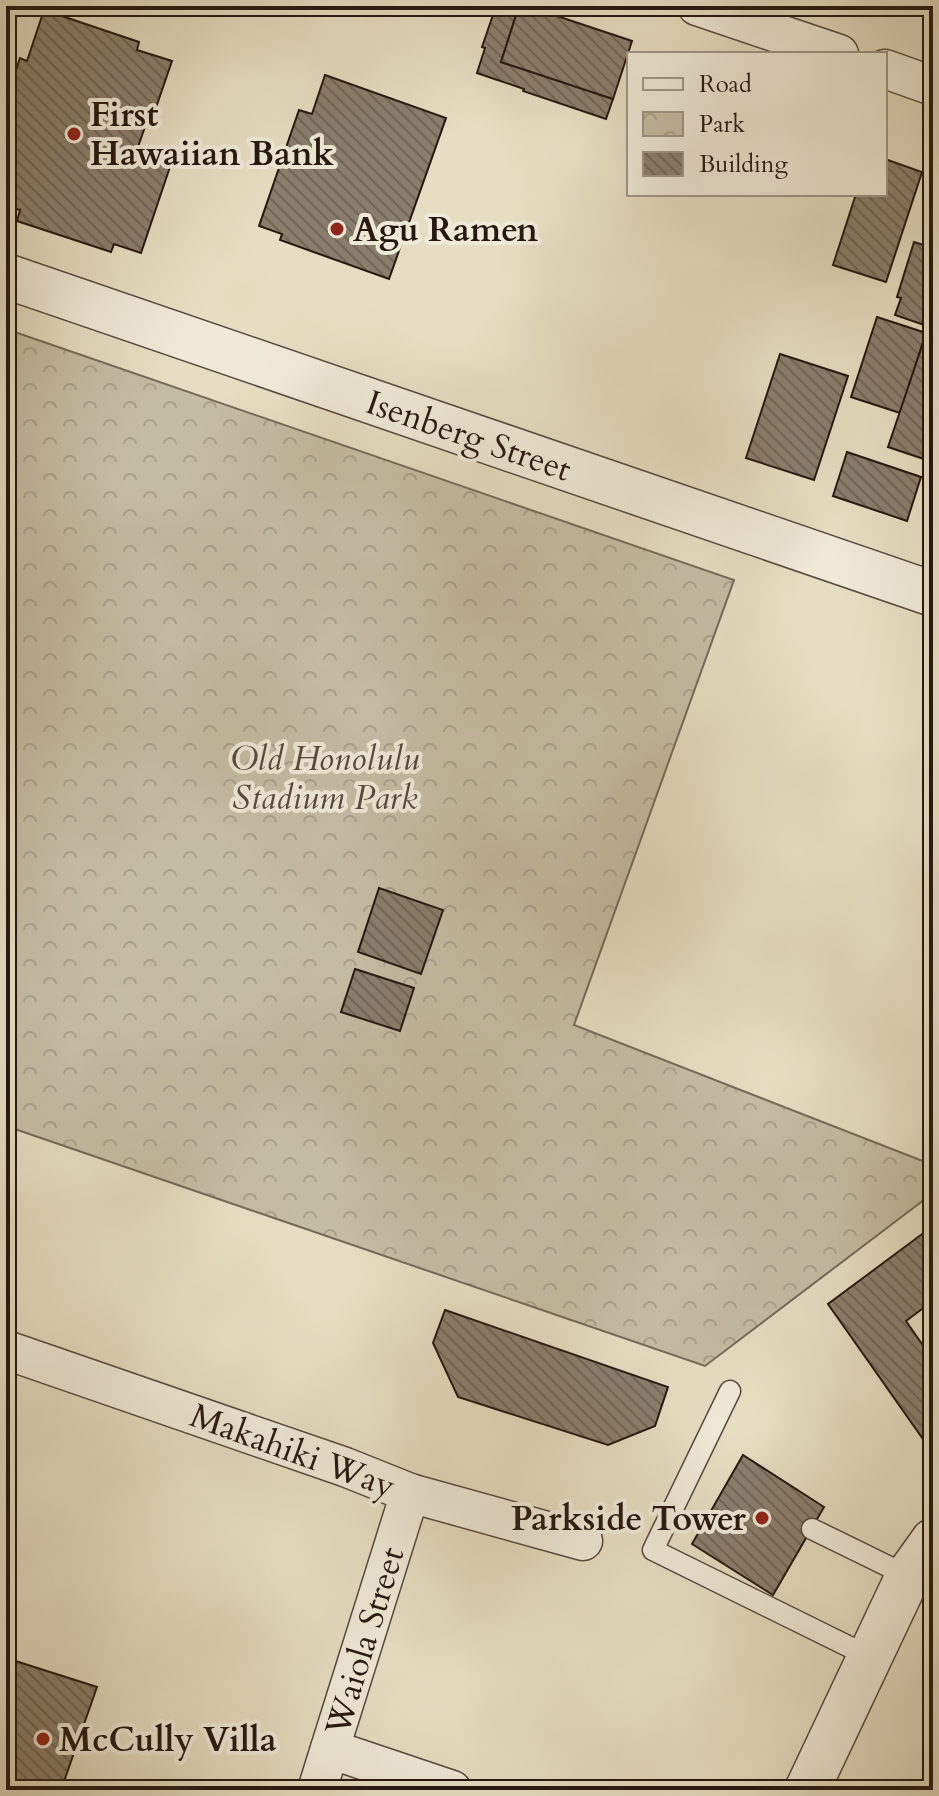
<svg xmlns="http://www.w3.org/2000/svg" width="939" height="1796" viewBox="0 0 939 1796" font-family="Cardo,serif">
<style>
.park{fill:url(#park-crowns);stroke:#766a5a;stroke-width:2}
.building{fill:url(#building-back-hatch);stroke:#261811;stroke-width:2}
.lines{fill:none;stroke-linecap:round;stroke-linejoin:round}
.service-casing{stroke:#56493d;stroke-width:23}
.minor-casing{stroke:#56493d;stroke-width:41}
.tertiary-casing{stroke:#56493d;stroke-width:47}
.service{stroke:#efe9d7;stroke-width:20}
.minor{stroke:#efe9d7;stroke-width:38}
.tertiary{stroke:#efe9d7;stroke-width:44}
.poi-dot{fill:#8f2418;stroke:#efe9d7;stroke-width:3}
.labels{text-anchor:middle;stroke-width:8;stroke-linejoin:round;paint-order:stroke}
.poi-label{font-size:34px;font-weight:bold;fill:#261811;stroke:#efe9d7;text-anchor:start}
.street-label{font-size:34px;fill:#261811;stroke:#efe9d7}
.park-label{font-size:34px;font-style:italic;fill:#56493d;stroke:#efe9d7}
</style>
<defs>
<pattern id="park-crowns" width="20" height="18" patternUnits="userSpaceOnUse" patternTransform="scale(2)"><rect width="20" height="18" fill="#c5bca4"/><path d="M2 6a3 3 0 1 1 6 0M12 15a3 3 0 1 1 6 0" fill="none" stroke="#a9a18c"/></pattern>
<pattern id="building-back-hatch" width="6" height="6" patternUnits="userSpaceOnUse" patternTransform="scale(2)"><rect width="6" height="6" fill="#8a7e6d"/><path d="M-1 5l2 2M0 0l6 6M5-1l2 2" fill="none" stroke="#716658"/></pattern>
</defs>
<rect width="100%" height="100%" fill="#e6ddc2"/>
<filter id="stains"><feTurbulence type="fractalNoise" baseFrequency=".0025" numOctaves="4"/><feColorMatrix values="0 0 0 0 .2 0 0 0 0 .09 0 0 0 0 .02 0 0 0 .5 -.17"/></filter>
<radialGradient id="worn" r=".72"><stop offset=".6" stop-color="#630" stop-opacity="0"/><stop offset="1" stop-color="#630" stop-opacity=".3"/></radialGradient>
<path class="park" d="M6 329 734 580 574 1025 933 1165V1193L705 1366 6 1126Z"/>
<g class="building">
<path d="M496 6H519L501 62 613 99 606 119 523 91 524 89 477 73 485 48 482 47Z"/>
<path d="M519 6H527L632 41 613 99 501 62Z"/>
<path d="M905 6H933V16Z"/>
<path d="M44 10 139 42 137 50 172 61 151 122 147 121 138 147 173 158 141 253 114 244 111 252 17 221 20 210 6 206V100L20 58 27 61Z"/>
<path d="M325 75 446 118 389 279 280 240 282 234 259 226 299 110 312 114Z"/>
<path d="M885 159 922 172 886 282 833 265 856 194H885Z"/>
<path d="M914 242 933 248V328L895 315 901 298 897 297Z"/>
<path d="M877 317 926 333 900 413 851 397Z"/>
<path d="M924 340 933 343V462L888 447Z"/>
<path d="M780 354 848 376 814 480 746 458Z"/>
<path d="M847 452 921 477 907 521 833 496Z"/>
<path d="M379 888 443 910 421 974 358 952Z"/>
<path d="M355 969 414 988 400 1031 341 1012Z"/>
<path d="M933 1226V1308L930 1303 906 1321 933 1360V1432L923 1439 828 1304Z"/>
<path d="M445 1310 668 1387 655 1426 608 1445 458 1397 433 1343Z"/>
<path d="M743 1455 824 1507 773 1595 692 1544Z"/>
<path d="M6 1658 97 1687 61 1790H6Z"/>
</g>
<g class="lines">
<g class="service-casing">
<g id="service">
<path d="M730 1391 653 1550 870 1657"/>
<path d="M812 1529 908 1576"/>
</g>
</g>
<g class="minor-casing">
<g id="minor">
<path d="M697 6 839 54"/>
<path d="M885 69 933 86"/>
<path d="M6 1350 345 1467 410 1493 583 1541"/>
<path d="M330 1749 452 1790"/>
<path d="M317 1790 410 1493"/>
</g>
</g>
<g class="tertiary-casing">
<g id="tertiary">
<path d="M6 276 933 594"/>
<path d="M807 1790 908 1576 933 1541"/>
</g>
</g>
<use href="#service" class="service"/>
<use href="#minor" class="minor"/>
<use href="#tertiary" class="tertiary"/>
</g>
<g class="poi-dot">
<circle cx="74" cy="134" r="8"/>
<circle cx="337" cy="229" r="8"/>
<circle cx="762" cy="1518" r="8"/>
<circle cx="43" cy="1739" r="8"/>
</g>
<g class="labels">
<g class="poi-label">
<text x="90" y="126">First<tspan x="90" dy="39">Hawaiian Bank</tspan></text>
<text x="353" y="241">Agu Ramen</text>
<text x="746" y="1530" text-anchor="end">Parkside Tower</text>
<text x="59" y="1751">McCully Villa</text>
</g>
<g class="street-label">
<text transform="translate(469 435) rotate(19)" y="12">Isenberg Street</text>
<text transform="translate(293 1450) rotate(20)" y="12">Makahiki Way</text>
<text transform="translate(364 1641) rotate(-73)" y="12">Waiola Street</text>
</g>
<g class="park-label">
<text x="325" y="770">Old Honolulu<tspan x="325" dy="39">Stadium Park</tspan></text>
</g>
</g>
<rect width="939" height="1796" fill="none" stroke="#e6ddc2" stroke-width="32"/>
<rect x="8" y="8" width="923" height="1780" fill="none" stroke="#261811" stroke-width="4"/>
<rect x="16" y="16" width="907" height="1764" fill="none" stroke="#261811" stroke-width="2"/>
<rect x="627" y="52" width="260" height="144" fill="#efe9d7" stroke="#9f9588" stroke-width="2"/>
<rect x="643" y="78" width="40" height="12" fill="#efe9d7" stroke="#9f9588" stroke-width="2"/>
<text x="699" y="92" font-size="24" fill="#261811">Road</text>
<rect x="643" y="112" width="40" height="24" fill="url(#park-crowns)" stroke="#9f9588" stroke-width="2"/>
<text x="699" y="132" font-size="24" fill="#261811">Park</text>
<rect x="643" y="152" width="40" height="24" fill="url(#building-back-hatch)" stroke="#9f9588" stroke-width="2"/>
<text x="699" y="172" font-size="24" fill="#261811">Building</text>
<rect width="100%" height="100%" filter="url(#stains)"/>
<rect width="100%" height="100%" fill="url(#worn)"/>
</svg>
